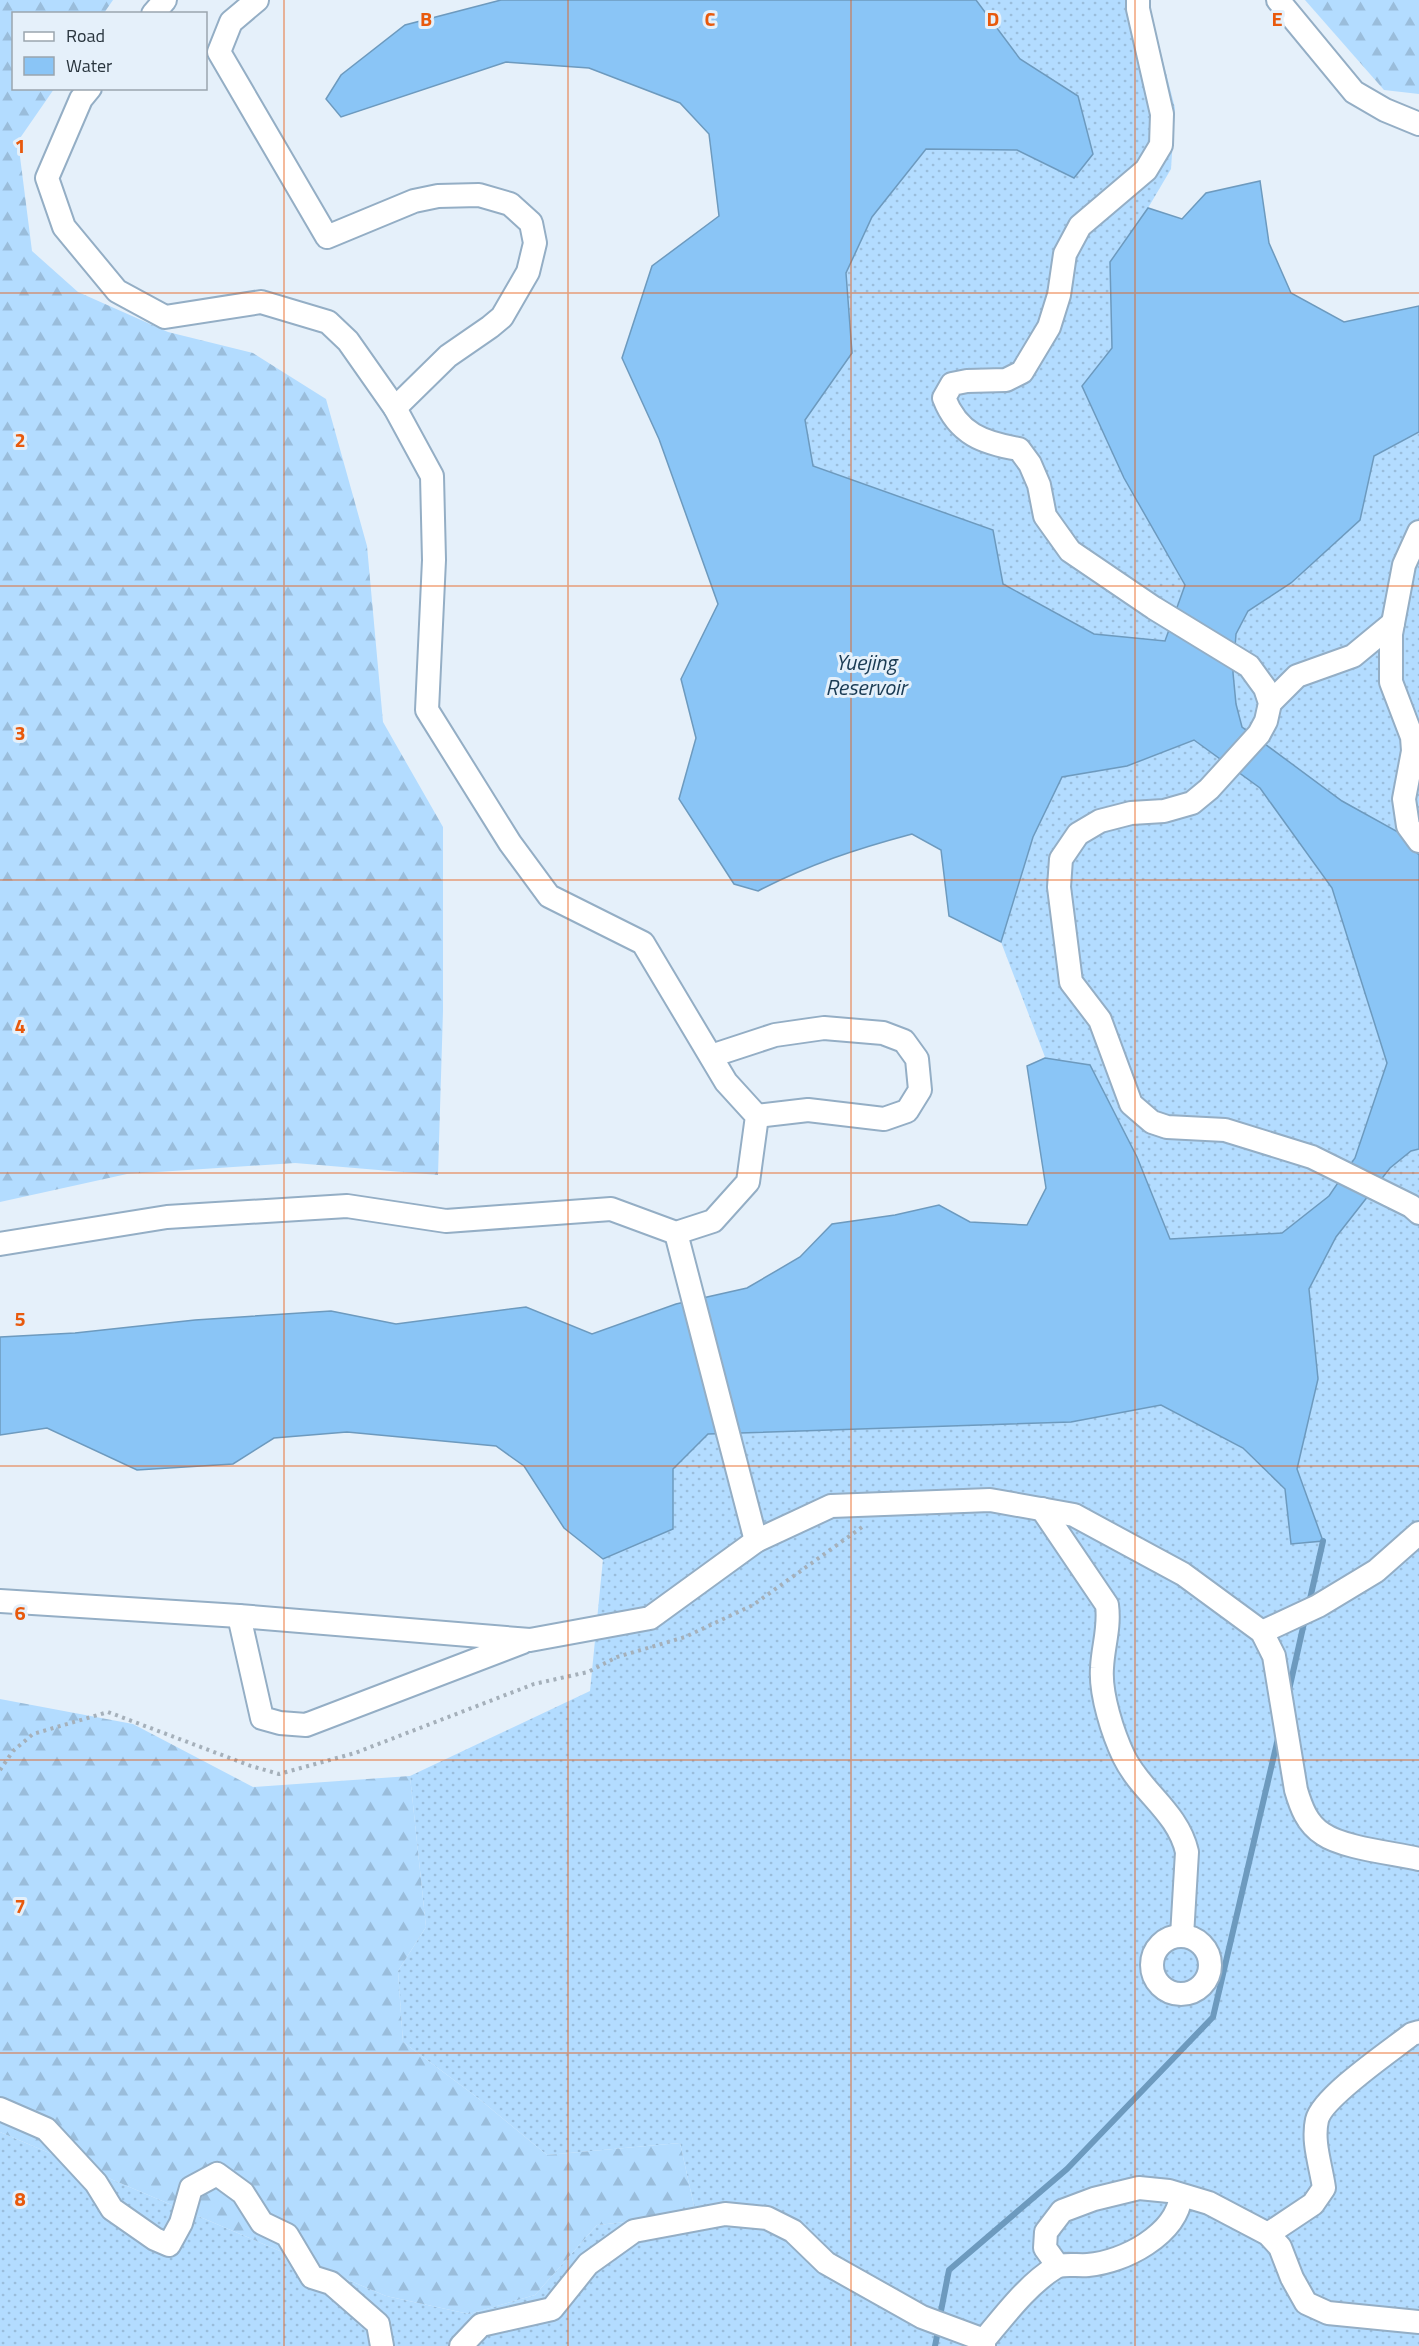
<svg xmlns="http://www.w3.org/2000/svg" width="1419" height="2346" viewBox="0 0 1419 2346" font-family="'Titillium Web',sans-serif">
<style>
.grass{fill:url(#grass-dots)}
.forest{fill:url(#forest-firs)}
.water{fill:#8ac5f6;stroke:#6d9abe;stroke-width:1.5}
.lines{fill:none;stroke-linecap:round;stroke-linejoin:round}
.stream{stroke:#6d9abe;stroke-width:6}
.minor-casing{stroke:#94aec5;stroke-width:26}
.path{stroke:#a5b0ba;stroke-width:4;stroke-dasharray:3 4.5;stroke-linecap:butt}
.minor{stroke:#fff;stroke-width:22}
.grid{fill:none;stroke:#e8590c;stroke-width:1.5;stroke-opacity:0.55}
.labels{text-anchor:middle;stroke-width:6;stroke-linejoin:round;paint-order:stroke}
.water-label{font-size:22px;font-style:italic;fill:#1a3b54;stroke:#e5f0fa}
.grid-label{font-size:20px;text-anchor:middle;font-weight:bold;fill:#e8590c;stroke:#e5f0fa;stroke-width:6;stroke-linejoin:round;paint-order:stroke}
</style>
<defs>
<pattern id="grass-dots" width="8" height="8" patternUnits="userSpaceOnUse" patternTransform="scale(1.5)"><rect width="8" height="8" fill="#b3dcff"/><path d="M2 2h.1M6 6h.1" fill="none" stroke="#9abddb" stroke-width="1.8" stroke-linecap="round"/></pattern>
<pattern id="forest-firs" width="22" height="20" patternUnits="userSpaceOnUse" patternTransform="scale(1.5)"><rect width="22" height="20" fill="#b3dcff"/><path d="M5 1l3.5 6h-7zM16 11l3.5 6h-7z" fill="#9abddb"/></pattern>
</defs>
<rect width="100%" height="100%" fill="#e5f0fa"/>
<path class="grass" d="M501 0H1149L1148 3 1175 108 1171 169 1148 208 1182 219 1206 193 1260 181 1269 243 1291 293 1344 322 1419 306V2346H0V2132L386 2296 469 2314 535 2295 597 2225 696 2215 680 2143 547 2155 478 2098 403 2042 398 1971 426 1927 410 1776 590 1691 603 1559 564 1528 524 1466 496 1446 347 1432 274 1438 233 1464 137 1470 47 1428 0 1435V1337L75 1333 195 1320 331 1311 396 1324 526 1307 592 1334 676 1304 747 1288 800 1257 832 1224 895 1215 939 1205 970 1222 1027 1225 1046 1188 1027 1066 1045 1057 1001 942 949 916 941 850 912 834C856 849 810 864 758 891L734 884 679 799 696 738 681 679 718 604 659 439 622 358 652 266 719 216 709 134 680 103 588 68 506 62 341 117 326 99 341 75 405 25Z"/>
<g class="forest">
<path d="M0 0H113L104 13 14 14V88L54 89 18 141 32 251 78 292 168 332 253 353 326 399 367 546 383 722 443 827V1011L438 1175 295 1163 127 1174 0 1202Z"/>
<path d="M1305 0H1419V94L1384 90Z"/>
<path d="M0 1699 133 1724 253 1787 410 1776 426 1927 398 1971 403 2042 478 2098 547 2155 680 2143 696 2215 597 2225 535 2295 469 2314 386 2296 0 2132Z"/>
</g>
<path class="water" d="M501 0H976L1020 59 1078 96 1093 154 1074 178 1017 150 926 149 872 217 846 273 852 353 805 420 813 466 993 530 1003 584 1094 634 1165 641 1185 585 1124 478 1082 386 1112 348 1110 262 1148 208 1182 219 1206 193 1260 181 1269 243 1291 293 1344 322 1419 306V432L1374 456 1360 520 1291 583 1248 611 1236 634 1233 673 1236 704 1242 727 1342 801 1398 832 1419 855V1149L1411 1151 1390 1168 1336 1237 1309 1289 1318 1379 1297 1469 1323 1541 1291 1544 1285 1489 1243 1448 1161 1405 1071 1422 708 1434 673 1469V1529L603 1559 564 1528 524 1466 496 1446 347 1432 274 1438 233 1464 137 1470 47 1428 0 1435V1337L75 1333 195 1320 331 1311 396 1324 526 1307 592 1334 676 1304 747 1288 800 1257 832 1224 895 1215 939 1205 970 1222 1027 1225 1046 1188 1027 1066 1045 1058 1090 1065 1137 1157 1170 1239 1282 1233 1329 1196 1355 1158 1387 1063 1332 888 1260 788 1194 740 1127 766 1062 777 1033 837 1001 942 949 916 941 850 912 834C856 849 810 864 758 891L734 884 679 799 696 738 681 679 718 604 659 439 622 358 652 266 719 216 709 134 680 103 589 68 506 62 341 117 326 99 341 75 405 25Z"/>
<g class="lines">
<g class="stream">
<path d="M1310 1599 1323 1541"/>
<path d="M1289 1690 1304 1623"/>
<path d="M941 2311 949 2270 1067 2169 1213 2017 1279 1734"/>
<path d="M935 2346 937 2336"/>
</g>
<g class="minor-casing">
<g id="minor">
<path d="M257 0 231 22 219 52 327 237 414 201 438 196 479 195 510 204 531 223 535 243 528 272 502 317 490 327 448 356 395 408"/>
<path d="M1138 0V9L1162 114 1161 145 1146 170 1080 226 1065 254 1059 295 1049 327 1022 372 1006 380 967 381 952 384 944 398C958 434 983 443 1019 449L1030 464 1039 485 1045 516 1070 551 1154 608 1249 666 1265 688 1270 703 1266 721 1259 734 1209 789 1192 803 1164 811 1131 813 1100 821 1078 834 1061 859 1059 887 1071 982 1100 1020 1131 1104 1152 1122 1167 1127 1225 1130 1312 1157 1411 1206 1419 1213"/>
<path d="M1278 0 1354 92 1385 110 1419 124"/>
<path d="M153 14 165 0"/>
<path d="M1419 532 1404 565 1391 634V682L1412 737 1413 751 1404 799 1408 826 1419 841"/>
<path d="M1270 703 1297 676 1353 656 1393 623"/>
<path d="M711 1056 775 1035 824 1028 883 1033 904 1041 917 1059 920 1090 907 1111 884 1119 808 1110 757 1116"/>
<path d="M676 1233 756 1541"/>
<path d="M0 1244 167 1217 347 1206 446 1221 611 1209 676 1233 713 1221 748 1182 757 1116 726 1082 643 943 549 896 510 843 427 710 434 560 432 476 395 408 348 341 328 322 261 302 165 317 117 291 64 227 47 178 81 99 90 88"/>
<path d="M1042 1509 1107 1605C1110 1628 1103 1646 1102 1668 1100 1694 1113 1734 1124 1757 1141 1792 1178 1812 1187 1852L1182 1936"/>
<path d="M0 1601 239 1616 530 1640 650 1618 756 1541 831 1506 990 1500 1074 1515 1183 1574 1262 1632 1274 1656 1296 1790C1301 1807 1307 1824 1323 1834 1343 1848 1393 1853 1419 1859"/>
<path d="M239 1616 262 1718 280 1723 306 1725 523 1642"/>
<path d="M1262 1632 1318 1606 1376 1571 1419 1533"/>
<circle cx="1181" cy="1965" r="29"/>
<path d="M0 2109 46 2129 96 2183 112 2209 155 2239 169 2245 181 2223 191 2188 217 2174 243 2193 262 2223 287 2235 312 2277 331 2283 378 2324 382 2346"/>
<path d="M1268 2234 1313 2204 1324 2188C1321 2166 1312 2142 1317 2120 1322 2097 1392 2050 1412 2034L1419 2032"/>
<path d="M1058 2266 1045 2248 1046 2232 1062 2211 1094 2199 1139 2188 1169 2191 1209 2203 1268 2234 1280 2247 1292 2278 1306 2303 1328 2313 1419 2322"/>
<path d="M461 2346 481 2325 552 2309 588 2264 634 2231 725 2214 767 2218 793 2231 826 2263 922 2317 984 2340"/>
<path d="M984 2346V2340C1005 2315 1028 2284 1056 2267 1064 2263 1078 2266 1088 2265 1124 2262 1176 2235 1181 2196"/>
</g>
</g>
<path class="path" d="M0 1770 13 1751 33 1734 108 1712 251 1766 279 1774 355 1753 534 1684 588 1672 617 1657 685 1637 753 1605 865 1525"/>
<use href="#minor" class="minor"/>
</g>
<path class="grid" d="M284 0V2346M568 0V2346M851 0V2346M1135 0V2346M0 293H1419M0 586H1419M0 880H1419M0 1173H1419M0 1466H1419M0 1760H1419M0 2053H1419"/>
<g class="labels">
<g class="water-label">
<text x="866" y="670">Yuejing<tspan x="866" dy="25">Reservoir</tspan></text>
</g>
</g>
<g class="grid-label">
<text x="426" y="26">B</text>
<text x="710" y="26">C</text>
<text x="993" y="26">D</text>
<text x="1277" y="26">E</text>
<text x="20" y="153">1</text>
<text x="20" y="447">2</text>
<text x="20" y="740">3</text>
<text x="20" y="1033">4</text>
<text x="20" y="1326">5</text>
<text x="20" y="1620">6</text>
<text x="20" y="1913">7</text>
<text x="20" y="2206">8</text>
</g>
<rect x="12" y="12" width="195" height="78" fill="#e5f0fa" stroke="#9aa5ae" stroke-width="1.5"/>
<rect x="24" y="32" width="30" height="9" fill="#ffffff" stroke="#9aa5ae" stroke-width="1.5"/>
<text x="66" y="42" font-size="18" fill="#29343d">Road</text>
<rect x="24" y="57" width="30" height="18" fill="#8ac5f6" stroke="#9aa5ae" stroke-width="1.5"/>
<text x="66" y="72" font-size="18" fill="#29343d">Water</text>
</svg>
